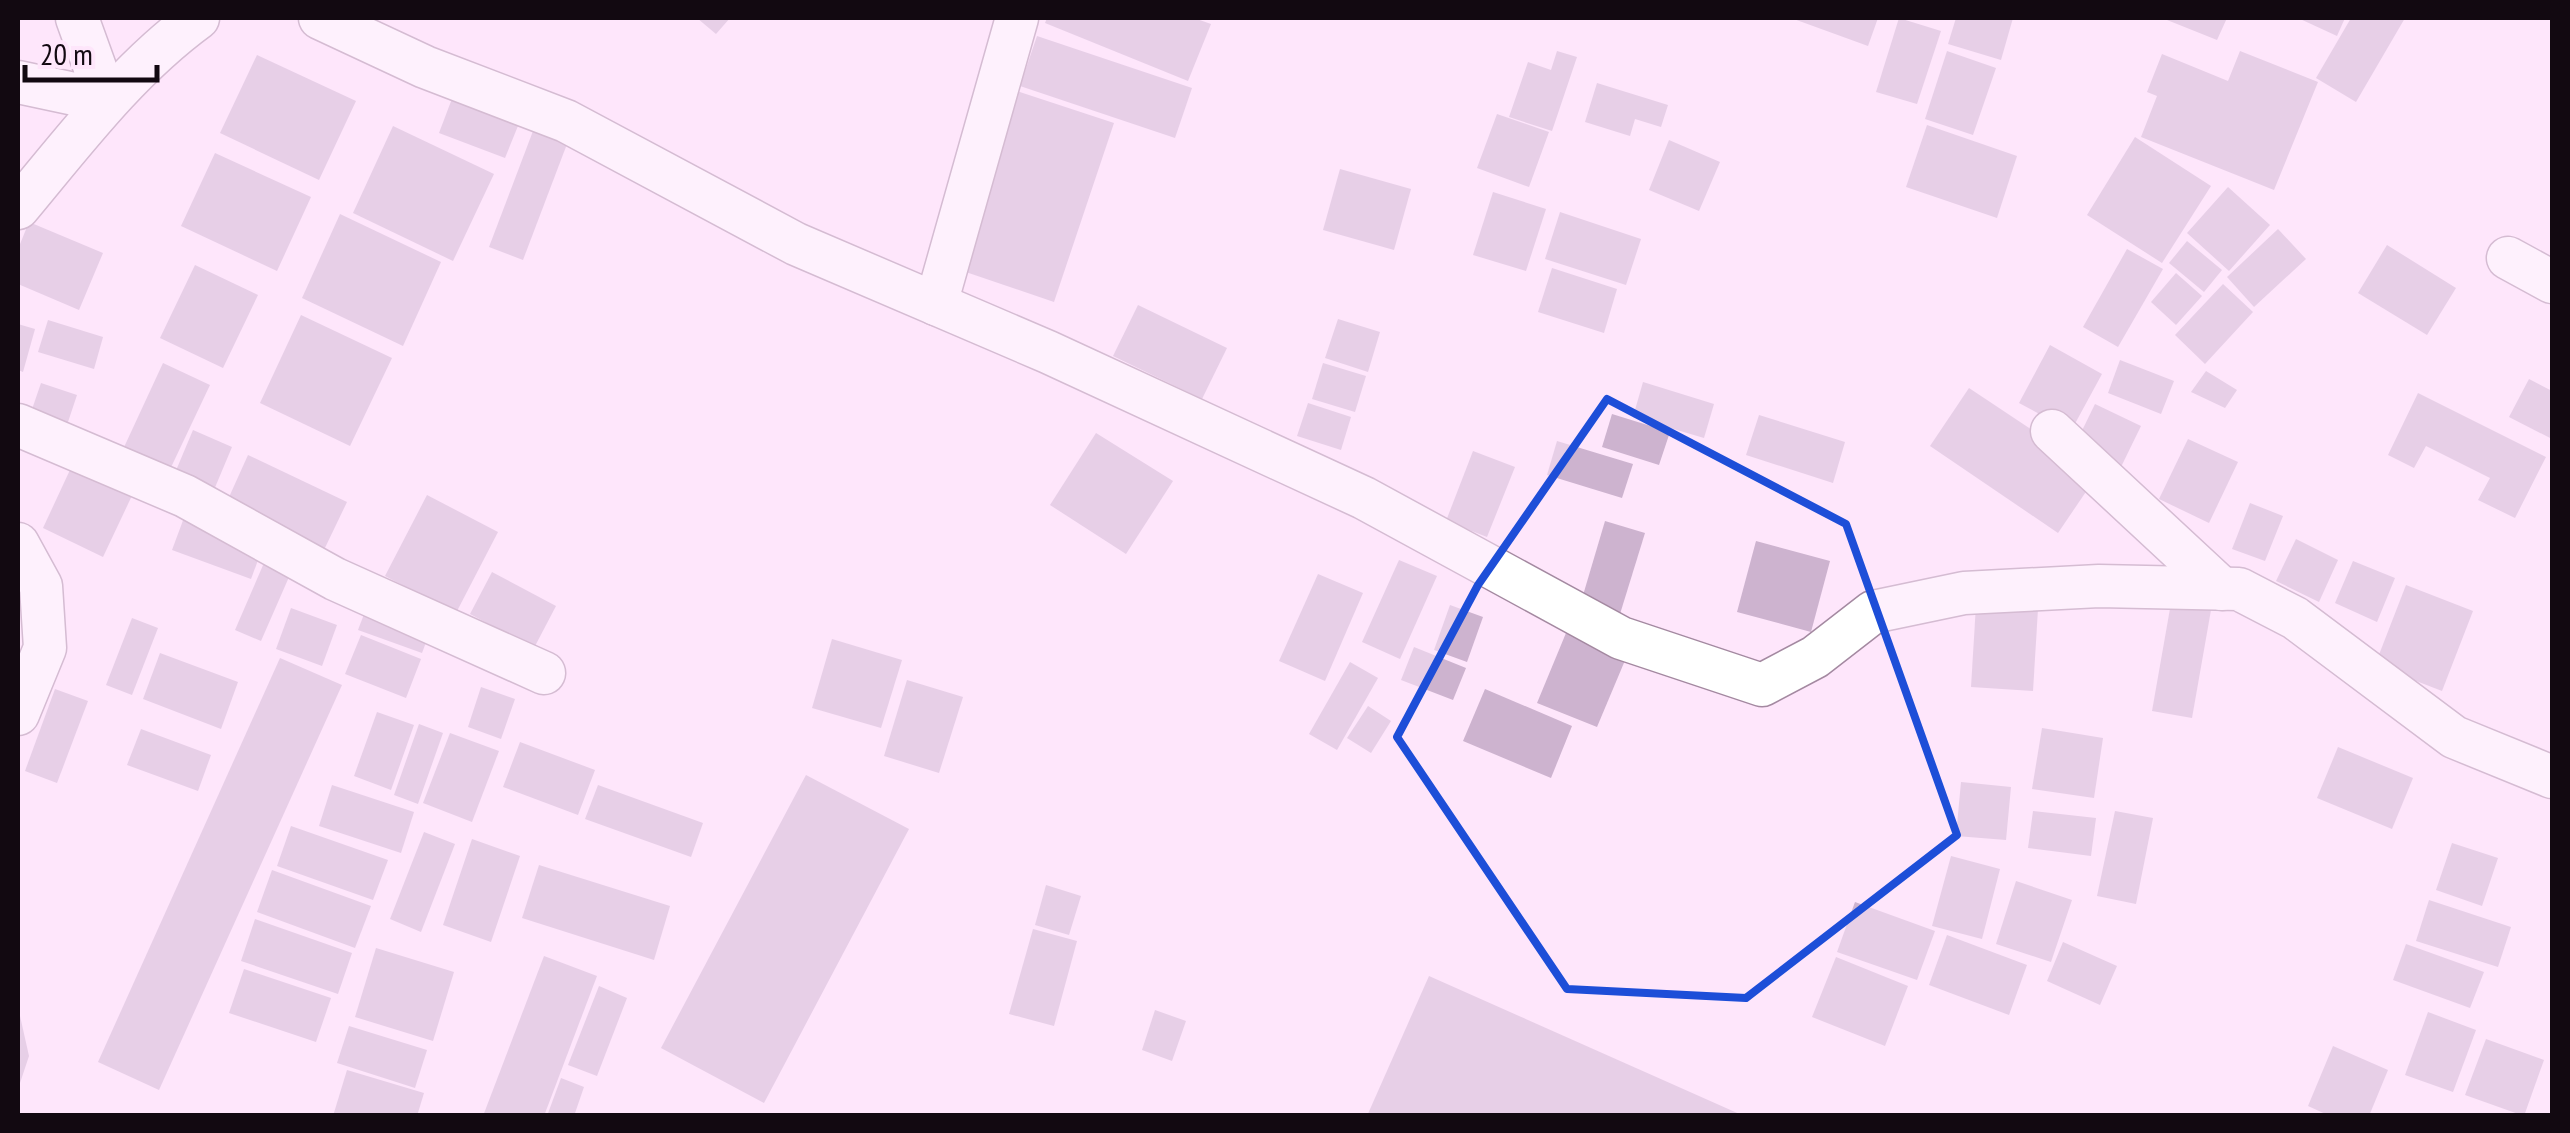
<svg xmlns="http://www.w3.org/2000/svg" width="2570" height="1133" viewBox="0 0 2570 1133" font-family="'PT Sans Narrow',sans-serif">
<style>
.building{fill:#cdb3cf}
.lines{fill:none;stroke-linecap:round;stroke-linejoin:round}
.street-casing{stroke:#a489a1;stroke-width:45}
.street{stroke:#fff;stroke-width:42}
.marked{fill:none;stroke:#1d4ed8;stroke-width:8;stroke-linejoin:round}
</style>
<rect width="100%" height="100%" fill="#fee6fb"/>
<g class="building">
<path d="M697 18H730L716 34Z"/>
<path d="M1047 18H1194L1211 24 1188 81 1045 23Z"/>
<path d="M1791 18H1878L1868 46Z"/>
<path d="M1899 18 1941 31 1917 104 1876 92Z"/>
<path d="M1956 18H2013L2001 60 1948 44Z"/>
<path d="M2162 18H2227L2217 40Z"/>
<path d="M2298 18H2345L2337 36Z"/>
<path d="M2351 18H2405L2356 102 2316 78Z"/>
<path d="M1037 36 1192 88 1175 138 1020 86Z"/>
<path d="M1557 51 1577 57 1552 131 1509 117 1528 62 1551 70Z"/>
<path d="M1947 51 1996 68 1973 135 1925 119Z"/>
<path d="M2240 51 2318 82 2274 190 2141 137 2157 96 2147 92 2162 54 2228 81Z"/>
<path d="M257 55 356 101 319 180 220 133Z"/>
<path d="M1597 83 1668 105 1661 127 1635 119 1630 136 1585 122Z"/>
<path d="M1014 90 1114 123 1054 302 954 268Z"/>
<path d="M453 96 520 121 505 158 439 133Z"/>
<path d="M1497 114 1549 132 1529 187 1477 168Z"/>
<path d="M1927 125 2017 156 1997 218 1906 187Z"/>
<path d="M393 126 494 174 453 261 353 213Z"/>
<path d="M533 131 567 144 523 260 489 247Z"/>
<path d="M2135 137 2211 186 2162 263 2087 215Z"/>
<path d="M1669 140 1720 162 1699 211 1649 190Z"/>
<path d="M215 153 311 197 277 271 181 226Z"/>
<path d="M1340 169 1411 189 1394 250 1323 230Z"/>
<path d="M2228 187 2270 225 2229 271 2187 233Z"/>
<path d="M1493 192 1546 209 1526 271 1473 255Z"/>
<path d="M1560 212 1641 239 1626 285 1545 259Z"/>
<path d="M340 214 441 262 403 346 302 298Z"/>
<path d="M29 222 103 253 79 310 18 284V249Z"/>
<path d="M2278 229 2306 259 2254 307 2227 277Z"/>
<path d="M2187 241 2222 270 2204 292 2169 263Z"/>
<path d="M2387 245 2456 288 2427 335 2358 293Z"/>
<path d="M2127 249 2163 269 2118 347 2083 327Z"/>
<path d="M195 265 258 295 223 368 160 338Z"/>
<path d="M1552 268 1617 289 1604 333 1538 312Z"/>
<path d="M2176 273 2202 296 2176 325 2151 302Z"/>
<path d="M2223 284 2253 312 2205 364 2175 335Z"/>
<path d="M1138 305 1227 348 1202 399 1113 356Z"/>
<path d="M301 315 392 358 350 446 260 403Z"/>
<path d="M1338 319 1380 332 1368 372 1325 358Z"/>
<path d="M48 320 103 337 94 369 38 352Z"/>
<path d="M18 324 35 329 23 372 18 370Z"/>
<path d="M2050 345 2102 374 2071 431 2019 403Z"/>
<path d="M2120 360 2174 381 2161 414 2108 393Z"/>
<path d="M163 363 210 385 165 480 119 458Z"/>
<path d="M1323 363 1366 376 1355 412 1312 399Z"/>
<path d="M2206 371 2237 390 2225 408 2191 392Z"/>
<path d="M2529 379 2552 391V439L2509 417Z"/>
<path d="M1643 382 1714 404 1704 438 1633 417Z"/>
<path d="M41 383 77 395 64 434 28 421Z"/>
<path d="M1969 388 2098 474 2058 533 1930 446Z"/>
<path d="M2418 393 2546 457 2515 518 2478 500 2490 478 2426 446 2414 468 2388 455Z"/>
<path d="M1308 403 1351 417 1341 450 1297 436Z"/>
<path d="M2095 404 2141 426 2120 469 2074 447Z"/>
<path d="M1612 414 1670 432 1659 465 1602 447Z"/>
<path d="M1759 415 1845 442 1833 483 1746 455Z"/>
<path d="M193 430 232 447 211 497 172 480Z"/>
<path d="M1096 433 1173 481 1126 554 1050 505Z"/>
<path d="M2188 439 2238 462 2209 523 2159 499Z"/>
<path d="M1557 441 1633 464 1622 498 1547 475Z"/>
<path d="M1473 451 1515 467 1487 537 1446 521Z"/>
<path d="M248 455 347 502 323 552 225 506Z"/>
<path d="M76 457 137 485 103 557 43 528Z"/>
<path d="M427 495 498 532 456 613 385 576Z"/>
<path d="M2250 503 2283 516 2265 561 2232 549Z"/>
<path d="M185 515 264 544 251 579 172 550Z"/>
<path d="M1605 521 1645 533 1620 614 1581 602Z"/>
<path d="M2296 539 2338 560 2319 602 2276 581Z"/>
<path d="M1756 541 1830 561 1811 632 1737 612Z"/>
<path d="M270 549 296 561 261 641 235 630Z"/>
<path d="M1399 560 1437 576 1400 659 1362 642Z"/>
<path d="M2353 561 2395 578 2377 622 2335 603Z"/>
<path d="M492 572 556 606 534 648 470 614Z"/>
<path d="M1318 574 1363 593 1325 681 1279 661Z"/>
<path d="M2406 585 2473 611 2442 691 2375 665Z"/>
<path d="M369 601 433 624 422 653 358 630Z"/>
<path d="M2171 603 2211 610 2192 718 2152 711Z"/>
<path d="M1450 605 1483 617 1467 662 1434 650Z"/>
<path d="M1976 605 2038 609 2033 691 1971 687Z"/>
<path d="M291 608 337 625 322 666 276 649Z"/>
<path d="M132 618 158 628 132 695 106 685Z"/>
<path d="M1566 633 1626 658 1597 727 1537 703Z"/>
<path d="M361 635 421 659 406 698 345 674Z"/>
<path d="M832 639 902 660 881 728 812 708Z"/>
<path d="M1414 647 1466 668 1453 700 1401 680Z"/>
<path d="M160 653 238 682 221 729 143 699Z"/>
<path d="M280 658 342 685 159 1090 98 1062Z"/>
<path d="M1350 662 1378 678 1337 750 1309 734Z"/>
<path d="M907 680 963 697 939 773 884 756Z"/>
<path d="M481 687 515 699 501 739 468 727Z"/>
<path d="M55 689 88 701 57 783 25 771Z"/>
<path d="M1485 689 1572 726 1551 778 1463 741Z"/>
<path d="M1368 706 1391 721 1371 753 1347 738Z"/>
<path d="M377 712 414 725 391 790 354 776Z"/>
<path d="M419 724 443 733 418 804 394 795Z"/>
<path d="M2042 728 2103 738 2094 798 2032 789Z"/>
<path d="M141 729 211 755 198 791 127 765Z"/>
<path d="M450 733 499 751 472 822 423 803Z"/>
<path d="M520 742 595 770 578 815 503 787Z"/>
<path d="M2338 747 2413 778 2392 829 2317 798Z"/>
<path d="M806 775 909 829 764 1103 661 1048Z"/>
<path d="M1961 782 2011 787 2006 840 1956 836Z"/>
<path d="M332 785 414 812 401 853 319 826Z"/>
<path d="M598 785 703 823 691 857 585 819Z"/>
<path d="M2033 811 2096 818 2091 856 2028 848Z"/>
<path d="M2115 811 2153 818 2136 904 2097 896Z"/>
<path d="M291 826 388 860 373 900 277 866Z"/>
<path d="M424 832 455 844 421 932 390 919Z"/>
<path d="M472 839 520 856 491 942 443 925Z"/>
<path d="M2452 843 2498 858 2482 906 2436 890Z"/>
<path d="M1951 856 2000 869 1982 939 1932 926Z"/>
<path d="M539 865 670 906 654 960 522 918Z"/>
<path d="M272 870 371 906 355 948 257 912Z"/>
<path d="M2016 881 2072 900 2051 962 1996 944Z"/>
<path d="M1046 885 1081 896 1069 935 1035 925Z"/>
<path d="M2429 900 2511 927 2498 967 2416 941Z"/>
<path d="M1855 902 1935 931 1917 980 1837 952Z"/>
<path d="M255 919 352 953 338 994 241 961Z"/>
<path d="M1033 929 1077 941 1054 1026 1009 1014Z"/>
<path d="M1947 935 2027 965 2009 1015 1929 985Z"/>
<path d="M2063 942 2117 966 2100 1005 2047 981Z"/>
<path d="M2406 944 2484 972 2470 1008 2393 980Z"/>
<path d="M376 948 454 972 433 1041 355 1017Z"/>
<path d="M544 956 597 976 544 1116H483Z"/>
<path d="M1836 957 1908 986 1885 1046 1812 1017Z"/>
<path d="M244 969 331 998 316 1042 229 1013Z"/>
<path d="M1429 976 1744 1116H1367Z"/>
<path d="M599 986 627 998 597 1076 568 1065Z"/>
<path d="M18 1007 29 1056 18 1089Z"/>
<path d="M1155 1010 1186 1021 1172 1061 1142 1050Z"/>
<path d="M2428 1012 2476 1030 2453 1092 2405 1075Z"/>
<path d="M349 1026 427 1050 415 1088 337 1063Z"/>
<path d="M2486 1039 2544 1060 2524 1116 2465 1095Z"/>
<path d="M2333 1046 2388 1070 2369 1116H2330L2308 1106Z"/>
<path d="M347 1070 424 1093 417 1116H333Z"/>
<path d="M561 1078 584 1087 574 1116H547Z"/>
</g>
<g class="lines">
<g class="street-casing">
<g id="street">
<path d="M320 18 425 67 566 121 796 244 1048 352 1364 498 1621 638 1762 685 1815 657 1873 612 1964 593 2099 586 2239 589 2295 618 2454 737 2552 777"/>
<path d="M18 82 107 101 77 18"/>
<path d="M18 208C74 141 127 70 198 18"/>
<path d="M2508 258 2552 282"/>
<path d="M936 304 1017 18"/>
<path d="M18 425 185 496 335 579 544 673"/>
<path d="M2052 431 2222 589"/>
<path d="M18 544 41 586 45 648 18 714"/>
</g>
</g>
<use href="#street" class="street"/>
</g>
<path d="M0 0H2570V1133H0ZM1607 399 1846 524 1957 835 1746 998 1567 989 1397 737 1478 585Z" fill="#fee6fb" fill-opacity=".55" fill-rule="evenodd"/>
<path class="marked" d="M1607 399 1846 524 1957 835 1746 998 1567 989 1397 737 1478 585Z"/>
<rect width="2570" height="1133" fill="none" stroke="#120911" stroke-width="40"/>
<path d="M25 65v15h132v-15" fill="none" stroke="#120911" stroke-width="5"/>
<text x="40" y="65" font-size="30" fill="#120911" stroke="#fee6fb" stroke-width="8" paint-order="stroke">20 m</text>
</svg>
